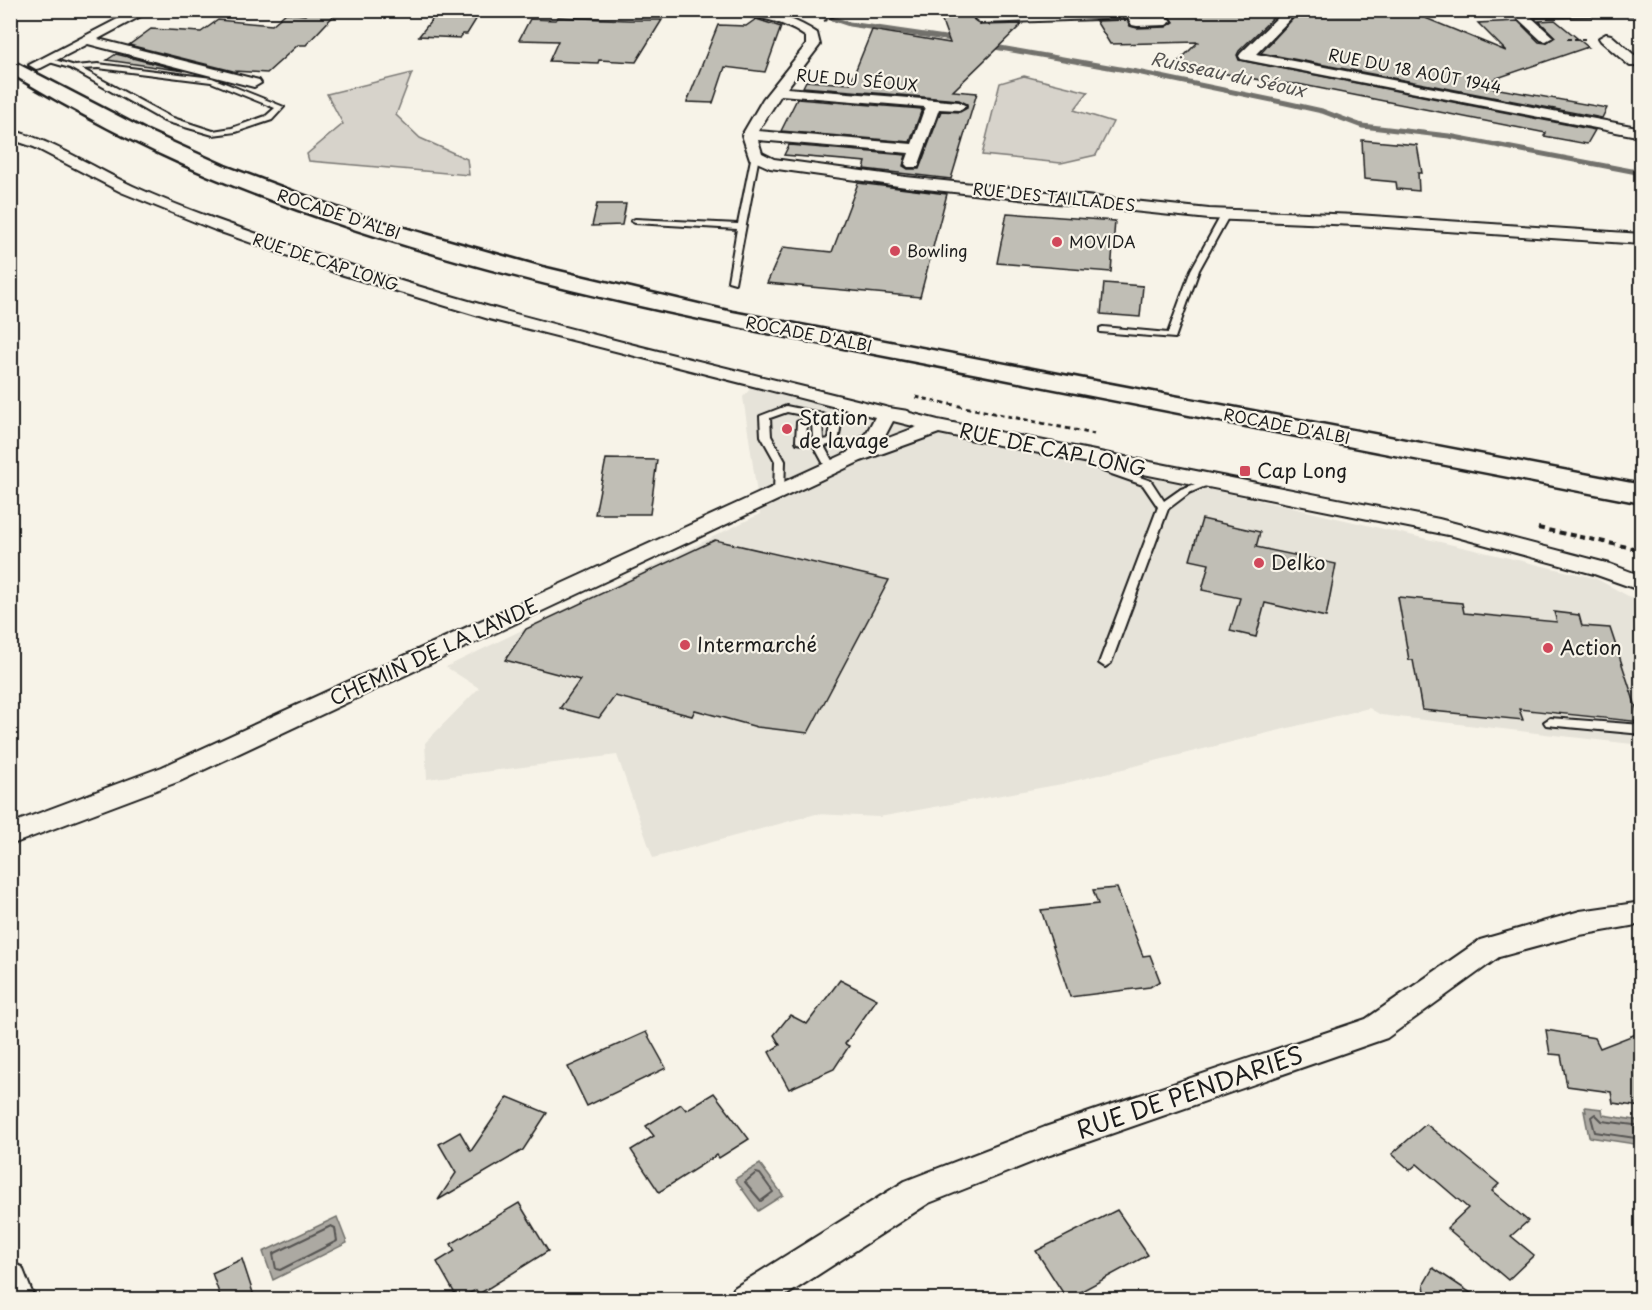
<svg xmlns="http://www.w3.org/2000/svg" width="1652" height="1310" viewBox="0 0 1652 1310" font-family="'Playpen Sans',sans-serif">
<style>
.built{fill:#e6e3d9}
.green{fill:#d7d3cb;stroke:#7a7874;stroke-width:1.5}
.water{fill:#aca9a2;stroke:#72716c;stroke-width:1.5}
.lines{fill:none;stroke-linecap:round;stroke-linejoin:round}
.shore{stroke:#565452;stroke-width:2}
.stream{stroke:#72716c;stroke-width:5}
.building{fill:#c0beb5;stroke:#1c1c1c;stroke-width:1.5}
.street-tunnel{stroke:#d6d3c9;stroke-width:14;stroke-dasharray:14 7;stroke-linecap:butt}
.lane-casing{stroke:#1c1c1c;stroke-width:4}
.street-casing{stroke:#1c1c1c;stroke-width:4}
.highway-casing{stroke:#1c1c1c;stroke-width:5}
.path-far2{stroke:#1c1c1c;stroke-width:2;stroke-dasharray:4 3;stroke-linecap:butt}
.path-far1{stroke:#1c1c1c;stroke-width:3;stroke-dasharray:4.5 4;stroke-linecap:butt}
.path{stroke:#1c1c1c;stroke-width:4;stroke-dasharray:6 4.5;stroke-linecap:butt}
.lane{fill:#f7f3e8;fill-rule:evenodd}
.street{fill:#f7f3e8;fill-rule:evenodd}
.highway{fill:#f7f3e8;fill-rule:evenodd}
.poi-dot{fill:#d1495b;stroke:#f7f3e8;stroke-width:2}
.labels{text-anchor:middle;stroke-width:4.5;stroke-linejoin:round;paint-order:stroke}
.far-street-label{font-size:16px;fill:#1c1c1c;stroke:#f7f3e8}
.far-poi-label{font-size:16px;fill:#1c1c1c;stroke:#f7f3e8;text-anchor:start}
.far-water-label{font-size:18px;font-style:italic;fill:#565452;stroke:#f7f3e8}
.poi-label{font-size:20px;fill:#1c1c1c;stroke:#f7f3e8;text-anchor:start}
.street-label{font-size:20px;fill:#1c1c1c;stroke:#f7f3e8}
.near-street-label{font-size:24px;fill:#1c1c1c;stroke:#f7f3e8}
</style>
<rect width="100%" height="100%" fill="#f7f3e8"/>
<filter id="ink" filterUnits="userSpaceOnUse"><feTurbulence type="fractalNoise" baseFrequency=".0167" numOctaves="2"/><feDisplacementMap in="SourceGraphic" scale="12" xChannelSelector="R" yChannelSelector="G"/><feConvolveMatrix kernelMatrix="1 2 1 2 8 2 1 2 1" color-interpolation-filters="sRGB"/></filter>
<g filter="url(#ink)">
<path class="built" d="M751 388 1289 507 1595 578 1641 603V745L1381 715 1369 708 1062 784 879 817 816 814 653 858 617 755 427 779 425 743 479 688 446 667 760 514 743 397Z"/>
<g class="green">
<path d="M412 73 396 115 420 138 467 159 469 175 309 161 307 154 343 124 327 94Z"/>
<path d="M1024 76 1088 92 1074 110 1113 122 1096 155 1061 163 982 155 1000 83Z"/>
</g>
<g class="water">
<path d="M1585 1107 1602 1109 1603 1115 1641 1121V1145L1589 1137 1584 1111 1586 1112Z"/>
<path d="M760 1164 783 1195 758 1211 735 1179Z"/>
<path d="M337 1217 347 1243 273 1280 263 1252Z"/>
</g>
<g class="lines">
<g class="shore">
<path d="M1642 1126 1602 1121 1595 1114 1591 1117 1595 1132 1642 1139"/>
<path d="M756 1173 760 1174 773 1192 761 1201 745 1182Z"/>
<path d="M331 1226 335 1228 337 1241 280 1270 276 1269 273 1254Z"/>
</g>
<g class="stream">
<path d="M807 10 849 24 959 40"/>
<path d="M989 46 1137 72 1286 103 1322 111 1362 126 1449 136 1642 173"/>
</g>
</g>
<g class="building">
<path d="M310 10H339L306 45H298L267 73 233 71 129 45 151 29 201 32 218 20 272 25 286 13 305 15Z"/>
<path d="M938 10H1035L981 13 973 18 981 25 1022 24 953 91 977 93 951 179 864 169 866 162 784 155 789 145 906 155 903 166 908 169H919L941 111 960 112 967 108V104L959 100 803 87 806 81 850 84 872 30 950 43Z"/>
<path d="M1140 10H1281L1239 51 1237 55 1239 60 1595 130 1587 144 1544 136 1546 133 1298 84 1278 83 1175 65 1198 42 1110 44 1096 21 1127 20 1130 26 1137 28 1166 27 1174 22 1166 15 1142 16Z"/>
<path d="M1301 10H1406L1506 51 1478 23 1518 21 1539 42 1546 43 1555 37 1539 21 1555 20 1588 47 1477 85 1607 108 1602 118 1261 53Z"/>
<path d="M438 12 480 13 467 34H463L460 38 419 36Z"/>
<path d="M558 17 629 20H662L636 62 599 60 598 63 549 61 558 41 519 40 530 19 556 20Z"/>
<path d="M756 19 781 27 765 72 725 67 713 103 687 102 718 25 746 26Z"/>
<path d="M116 54 184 71 107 60Z"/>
<path d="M797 99 922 109 910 142 781 131Z"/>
<path d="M1362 140 1417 145 1422 173H1418L1419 191 1397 189 1396 182 1364 179Z"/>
<path d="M858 183 947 194 920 297 767 283 783 247 832 252Z"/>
<path d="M597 204H626L622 225 592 226Z"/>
<path d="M1007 213 1115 221 1111 272 997 263Z"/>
<path d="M1104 283 1143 286 1140 317 1101 314Z"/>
<path d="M606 459 657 460 650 514H595Z"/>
<path d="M1202 519 1260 532 1256 547 1336 564 1326 617 1265 603 1256 637 1230 631 1240 598 1202 590 1209 564 1190 560Z"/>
<path d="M715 540 889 580 808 733 757 727 695 710 692 716 615 696 599 718 560 708 580 680 505 660 526 629Z"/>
<path d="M1398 597 1462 603 1464 613 1557 622 1554 612 1579 615 1582 626 1610 628 1641 722 1519 709 1523 720 1422 710 1413 660H1409Z"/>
<path d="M1117 888 1143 956 1150 955 1160 981 1150 987 1070 997 1041 910 1098 904 1093 890Z"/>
<path d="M840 980 877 999 845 1044 849 1046 834 1069 789 1089 769 1052 780 1045 774 1035 790 1015 807 1024Z"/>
<path d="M1546 1030 1595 1038 1600 1048 1641 1032V1107L1613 1103 1611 1092 1567 1086 1561 1055 1550 1054Z"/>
<path d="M646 1032 666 1068 587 1106 568 1067Z"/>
<path d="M714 1093 749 1139 719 1158 717 1155 659 1192 631 1150 654 1136 646 1126 681 1104 686 1110Z"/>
<path d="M508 1097 547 1113 523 1150 438 1200 456 1173 439 1144 460 1132 471 1151Z"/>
<path d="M1426 1124 1499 1184 1492 1191 1528 1221 1511 1236 1534 1255 1508 1280 1447 1228 1468 1208 1417 1164 1410 1170 1392 1154Z"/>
<path d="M519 1203 548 1251 479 1294 476 1290 458 1299 437 1262 455 1251 451 1244Z"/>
<path d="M1117 1210 1148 1255 1067 1299 1036 1251Z"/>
<path d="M242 1259 255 1299H221L212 1273Z"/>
<path d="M1433 1268 1480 1299H1426L1424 1284Z"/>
</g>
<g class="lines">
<path class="street-tunnel" d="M10 78 36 65"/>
<g class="lane-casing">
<g id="lane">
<path d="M48 58 75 66 98 64 212 78 284 107 272 120 236 132 213 135 164 121 70 68 46 61V59ZM98 68 211 82 275 108 266 116 232 128 213 131 170 117 82 69Z"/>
<path d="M752 154 759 156 735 283 728 281 737 229 635 223 631 221 635 219 738 224Z"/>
<path d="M1223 212 1230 214 1199 270 1175 338 1100 332V328L1103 327 1168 333 1191 270Z"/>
<path d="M786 406 820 413 841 423 838 443 824 446 836 468 831 471 826 468 814 446 797 443 796 441 797 422 807 416 787 412 770 418 771 436 785 461 784 492 779 495 774 492 775 461 761 436 760 416ZM812 421 813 440 806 439 807 423ZM822 421 831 424 829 439 823 440Z"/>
<path d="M1086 454 1111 467 1151 481 1164 501 1181 489 1210 479 1215 482 1189 493 1168 509 1111 663 1105 667 1099 663 1158 507 1143 485 1103 471 1082 459 1081 457 1082 455Z"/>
<path d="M1550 718 1642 725V734L1546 725 1544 722Z"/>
</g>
</g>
<g class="street-casing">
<g id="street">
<path d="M135 10H152L98 39 259 80 261 83 254 87 88 44 41 68 36 69 29 65Z"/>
<path d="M668 10C720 10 772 2 817 33L820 45 787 88 959 102 966 106 959 110 939 109 918 167H908L905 164 909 153 758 140 762 153 774 159 906 177 1209 209 1357 215 1642 234V244L1357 225 1209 219 906 187 770 168 750 159 742 135 763 99 806 45V37C767 9 720 15 674 14ZM781 95 925 107 912 144 758 131Z"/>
<path d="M1137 10 1141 18 1166 17 1172 21 1166 25 1137 26 1132 25 1128 18 981 23 975 19 981 15Z"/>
<path d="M1285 10H1299L1256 54 1642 128V137L1241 59 1239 56 1241 53Z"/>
<path d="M1642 10 1641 14 1531 17 1553 37 1546 41 1541 40 1513 14 1518 10Z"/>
<path d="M1606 34 1611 35 1640 60V66H1630L1601 41 1599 38Z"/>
<path d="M10 130C54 141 92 167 133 186 188 211 245 230 302 249 494 315 693 359 889 408L908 411 910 413 938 420 1439 519 1610 564 1642 576V591L1594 574 1453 536 939 433 861 461 180 781 10 845V824L162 767 847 453 867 432 875 417 489 319 337 273 215 230 121 192 34 147 10 139ZM893 421 917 427 883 440Z"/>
<path d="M1642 902V924L1580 935 1499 957 1387 1038 1050 1155 929 1203 779 1300H730L734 1288 905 1181 1045 1127 1366 1019 1480 940 1580 911Z"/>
<path d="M10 1262 22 1267 35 1300H10Z"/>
</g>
</g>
<g class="highway-casing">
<path id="highway" d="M10 60 145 130 225 166 351 213 542 267 732 312 1642 485V503C1410 458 1179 413 947 368 698 320 443 273 207 175 139 146 74 111 10 73Z"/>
</g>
<g class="path-far2">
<path d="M824 21 848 10"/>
<path d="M1567 39H1587"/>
</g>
<path class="path-far1" d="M916 397 1094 434"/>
<path class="path" d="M1538 528 1642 550"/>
<use href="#lane" class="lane"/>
<use href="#street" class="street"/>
<use href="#highway" class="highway"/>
</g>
</g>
<g class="poi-dot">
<circle cx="1057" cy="242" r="6"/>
<circle cx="895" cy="251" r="6"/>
<circle cx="787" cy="429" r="6"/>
<rect x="1239" y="465" width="12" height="12" rx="3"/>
<circle cx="1259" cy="563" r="6"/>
<circle cx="685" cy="645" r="6"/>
<circle cx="1548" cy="648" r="6"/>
</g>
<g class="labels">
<g class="far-street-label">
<text transform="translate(1415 71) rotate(11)" y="6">RUE DU 18 AOÛT 1944</text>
<text transform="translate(857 80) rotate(5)" y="6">RUE DU SÉOUX</text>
<text transform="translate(1054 197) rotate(6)" y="6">RUE DES TAILLADES</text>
<text transform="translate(339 214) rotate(18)" y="6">ROCADE D'ALBI</text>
<text transform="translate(326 262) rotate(18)" y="6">RUE DE CAP LONG</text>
<text transform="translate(809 334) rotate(11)" y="6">ROCADE D'ALBI</text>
<text transform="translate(1287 426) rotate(11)" y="6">ROCADE D'ALBI</text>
</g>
<g class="far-poi-label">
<text x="1069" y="248">MOVIDA</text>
<text x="907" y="257">Bowling</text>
</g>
<g class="far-water-label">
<text transform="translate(1228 75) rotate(12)" y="6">Ruisseau du Séoux</text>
</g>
<g class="poi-label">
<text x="799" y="425">Station<tspan x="799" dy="23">de lavage</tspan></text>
<text x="1257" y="478">Cap Long</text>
<text x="1271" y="570">Delko</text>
<text x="697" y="652">Intermarché</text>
<text x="1560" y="655">Action</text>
</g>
<g class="street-label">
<text transform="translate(1053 450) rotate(12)" y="7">RUE DE CAP LONG</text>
<text transform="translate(434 652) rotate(-25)" y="7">CHEMIN DE LA LANDE</text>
</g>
<g class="near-street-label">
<text transform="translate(1190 1093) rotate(-19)" y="8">RUE DE PENDARIES</text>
</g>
</g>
<rect width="1652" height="1310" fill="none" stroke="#f7f3e8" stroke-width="36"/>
<rect x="18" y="18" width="1616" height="1274" fill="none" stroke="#1c1c1c" stroke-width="2" filter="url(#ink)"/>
</svg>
